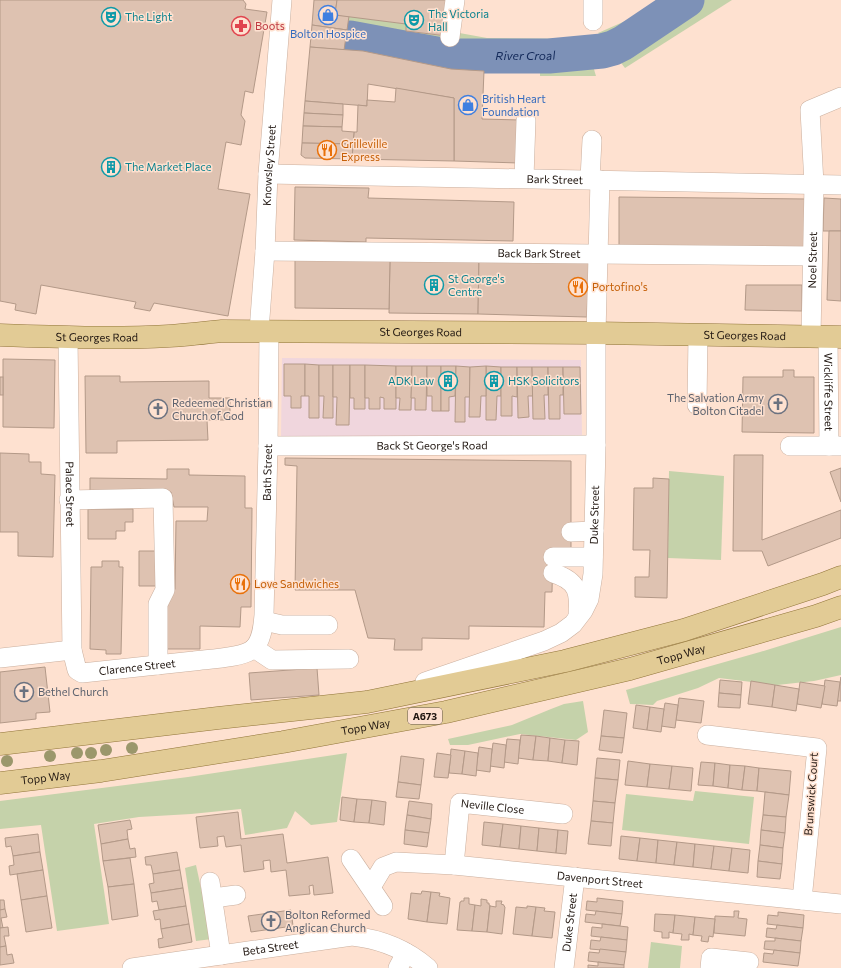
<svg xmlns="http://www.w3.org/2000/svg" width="841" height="968" viewBox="0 0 841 968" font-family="Commissioner,sans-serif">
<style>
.commercial{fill:#f0d6dd}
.green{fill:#c5d2aa}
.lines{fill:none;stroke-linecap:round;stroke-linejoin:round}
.river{stroke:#7d91b7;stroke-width:35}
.building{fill:#dec2b1;stroke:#b39988}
.minor-casing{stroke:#caaf9e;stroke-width:20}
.major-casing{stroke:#917539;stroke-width:23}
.minor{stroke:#fff;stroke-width:19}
.major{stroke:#e2cb95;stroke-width:22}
.tree{fill:#9b976b}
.labels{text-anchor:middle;stroke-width:3;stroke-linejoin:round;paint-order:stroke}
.shield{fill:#fee1d0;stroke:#63544a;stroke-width:1}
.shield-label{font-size:10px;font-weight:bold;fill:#211711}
.culture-label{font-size:11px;fill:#0d838f;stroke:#fee1d0;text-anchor:start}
.health-label{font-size:11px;fill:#be3a42;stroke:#fee1d0;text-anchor:start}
.shop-label{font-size:11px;fill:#366cbe;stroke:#fee1d0}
.food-label{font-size:11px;fill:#c56008;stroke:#fee1d0;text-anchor:start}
.street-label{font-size:11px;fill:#211711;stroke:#fee1d0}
.worship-label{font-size:11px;fill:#5b616d;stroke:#fee1d0;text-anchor:start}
.water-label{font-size:12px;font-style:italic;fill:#142a5a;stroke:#fee1d0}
</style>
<rect width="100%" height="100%" fill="#fee1d0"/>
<path class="commercial" d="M282 358 581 360 582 437H281Z"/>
<g class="green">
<path d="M673 0H732L625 68 598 33Z"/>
<path d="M349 16 406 24V31L447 36 454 32 487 38 585 39C591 50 592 64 596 76H540V72L451 69 385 55 363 51 344 50Z"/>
<path d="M669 471 724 476 721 560 668 558Z"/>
<path d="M841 627V675L814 681 777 685 719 678 698 688 657 701 653 705 630 704 626 690 760 652Z"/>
<path d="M583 701 588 732 576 740 520 734 468 745H450L448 739 512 725 551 709 564 704Z"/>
<path d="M347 753 337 822 311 825 295 811 287 828 245 835 241 809 191 814 139 817 94 824 109 924 57 931 41 825 0 829V801L188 777Z"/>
<path d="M695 791 754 797 749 844 622 830 626 794 693 801Z"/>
<path d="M196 865 212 939 196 941 185 868Z"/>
<path d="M651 942 682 946 680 968H648Z"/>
</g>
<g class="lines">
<path class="river" id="s1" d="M350 38 447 56H549L602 51 613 48 623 43 687 0"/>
</g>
<g class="building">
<path d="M0 0H243L246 4 245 9 267 12 253 93 245 91 241 115 245 121 241 145 226 142 218 189 250 194 228 316 154 303 150 311 134 308 136 302 41 285 36 314 15 310 16 304 0 301Z"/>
<path d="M314 0H337L335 15 349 16 347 30 312 25Z"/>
<path d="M337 0H452L447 36 406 31V24L335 15Z"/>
<path d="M312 25 347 30 344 50 310 47Z"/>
<path d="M310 47 363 51 451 69 484 71 482 119 520 120 519 163 454 161V98L368 84 367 106 305 101Z"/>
<path d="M396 88 454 98V161L352 159 354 132H357L358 105 367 106V100L395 102Z"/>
<path d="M305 101 343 104V115L304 113Z"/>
<path d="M304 113 343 115 342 127 303 126Z"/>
<path d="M303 126 342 127V131L354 132 353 144 302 143Z"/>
<path d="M302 143 353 144 352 159 305 158 301 155Z"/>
<path d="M295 187 369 188 368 198 514 202 513 241 366 238V242L294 240Z"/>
<path d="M619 197 807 199 806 248 619 246Z"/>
<path d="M824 198 841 199V231H823Z"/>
<path d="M829 231H841V301L827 300Z"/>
<path d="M390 257 479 259 478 314 389 313Z"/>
<path d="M295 258 390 260 389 309 295 308Z"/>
<path d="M479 259 589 261 587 317 478 314Z"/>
<path d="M746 285H802V311L745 310Z"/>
<path d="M3 359 55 360 54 428 3 427Z"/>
<path d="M284 364H305V396H301V408H291V396H284Z"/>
<path d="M305 364 319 365V418H309V396H305Z"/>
<path d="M319 365H333V418H323L324 396H319Z"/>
<path d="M333 365H350L349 425H336L337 397H333Z"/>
<path d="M350 365H365V409H354V398H350Z"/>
<path d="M365 365 396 366V409H384V398L380 397V409H369V398H365Z"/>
<path d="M396 366H412L411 410H399L400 398H396Z"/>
<path d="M412 366H427L426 410H415V398H411Z"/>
<path d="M427 366H441V411H432V396H427Z"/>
<path d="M441 366H456L455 396 449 397V411H441Z"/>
<path d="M456 366 470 367V397H465V422H455Z"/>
<path d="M486 366 501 367V396H497L496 420H486Z"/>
<path d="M486 366V396H481L480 417H469L470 367Z"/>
<path d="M501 367H517V397L512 396V416H501Z"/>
<path d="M517 367H532L533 396H528L529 417 518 418Z"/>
<path d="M532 367H548V395H544L545 419H533Z"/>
<path d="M548 367H563V395H560V419H549Z"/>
<path d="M563 367H580L581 414H564Z"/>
<path d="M783 370H794V377H814V433L742 432 743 377H783Z"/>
<path d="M85 376H120V382L209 381V398H230V420H207L208 440 117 441V453H86Z"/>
<rect x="0" y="377" width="3" height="18"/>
<path d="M0 453 29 454V462H41V474L55 475 53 557 18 556V532H0Z"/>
<path d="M734 455H763L762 540 841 510V538L768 566 762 551H733Z"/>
<path d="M285 458 571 461V549L553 548 552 592H545L544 627 469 626V639L422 638V650H394L395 639 368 638 355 590H295L297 466 285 465Z"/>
<path d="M841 468V502L830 472Z"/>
<path d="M167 469H189V475L245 476V508H252L251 607H241L240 627 200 626V649H166L167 604 175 589 176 521H207L208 507H174L171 492 90 491V478L167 479Z"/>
<path d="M653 478 669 479 667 598 635 597V577H649L650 550H633L634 488H653Z"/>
<path d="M88 509H133V522H125V531H116V539H88Z"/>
<path d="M139 551H160L161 586H139Z"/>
<path d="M102 561H119V567H123L121 654H106V650L90 649 91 567H102Z"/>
<path d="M45 667 50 712 36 713V719L0 723V672Z"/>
<path d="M317 668 319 695 251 700 249 673Z"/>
<path d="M841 677V701H837Z"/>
<path d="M720 680 742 682 741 695 719 693Z"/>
<path d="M825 680 840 682 837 706 822 704Z"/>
<path d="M751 681 775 685 772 707 748 704Z"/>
<path d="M800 682 825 686 821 708 797 704Z"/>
<path d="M775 685 799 689 796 711 772 707Z"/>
<path d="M719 693 741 695 740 708 718 707Z"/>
<path d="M679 698 704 701 701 723 676 720Z"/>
<path d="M665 703 678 705 675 728 661 726Z"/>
<path d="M636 705 650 707 647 730 633 728Z"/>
<path d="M650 707 664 709 661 732 647 730Z"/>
<path d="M604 710 627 713 624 738 601 736Z"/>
<path d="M521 735 536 736 533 760 518 758Z"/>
<path d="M536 736 550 738 548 761 533 760Z"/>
<path d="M601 736 624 738 622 753 599 750Z"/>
<path d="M550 738 565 740 562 763 548 761Z"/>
<path d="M507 739 520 740 518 764 504 762Z"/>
<path d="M565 740 579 741 577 765 562 763Z"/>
<path d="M493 743 506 745 504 768 490 766Z"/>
<path d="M479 747 492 749 490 772 476 770Z"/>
<path d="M451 749 465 751 462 774 449 773Z"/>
<path d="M465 751 478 753 476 776 462 774Z"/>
<path d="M437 753 451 755 448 778 434 777Z"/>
<path d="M401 756 424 759 421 785 398 782Z"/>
<path d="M597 758 620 760 618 780 595 778Z"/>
<path d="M628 761 650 764 647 787 625 785Z"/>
<path d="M701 762 715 763 713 786 698 785Z"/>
<path d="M715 763 730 765 728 788 713 786Z"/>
<path d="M650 764 672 766 669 789 647 787Z"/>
<path d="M730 765 745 766 742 790 728 788Z"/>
<path d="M672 766 693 768 691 791 669 789Z"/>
<path d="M745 766 759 768 757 791 742 790Z"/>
<path d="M759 768 791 771 789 795 757 791Z"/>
<path d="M595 778 618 780 615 803 593 801Z"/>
<path d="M398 782 421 785 419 799 396 797Z"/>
<path d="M765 792 789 795 786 817 763 815Z"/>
<path d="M342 797 357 799 354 822 340 820Z"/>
<path d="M357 799 372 800 369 823 354 822Z"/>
<path d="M372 800 386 802 384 825 369 823Z"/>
<path d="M409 801 432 804 431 819 407 815Z"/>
<path d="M593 801 615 803 613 823 591 821Z"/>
<path d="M238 812 241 839 283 834 287 863 328 857 333 893 314 895 313 885 309 886 310 894 289 896 286 870 271 872 270 860 263 861 264 869 244 872 241 845 226 847 224 836 217 837 218 846 200 848 196 817Z"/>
<path d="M407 815 431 819 429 833 405 830Z"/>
<path d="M763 815 786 817 785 833 761 830Z"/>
<path d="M130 820 132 829 127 830 128 839 101 844 98 825Z"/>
<path d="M591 821 613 823 611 846 588 844Z"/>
<path d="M484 822 503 824 500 847 482 845Z"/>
<path d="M503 824 521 826 519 849 500 847Z"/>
<path d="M521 826 539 828 537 851 519 849Z"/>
<path d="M539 828 558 830 556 853 537 851Z"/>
<path d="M405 830 429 833 427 847 404 844Z"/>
<path d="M558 830 568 831 566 854 556 853Z"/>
<path d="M761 830 785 833 783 848 760 845Z"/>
<path d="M38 834 40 852 13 856 11 846 6 847 5 838Z"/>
<path d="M621 836 640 838 637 861 619 859Z"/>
<path d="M640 838 658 840 656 863 637 861Z"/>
<path d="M128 839 130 849 135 848 136 857 103 861 101 844Z"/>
<path d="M658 840 677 842 674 865 656 863Z"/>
<path d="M677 842 695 844 693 867 674 865Z"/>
<path d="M695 844 714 846 711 869 693 867Z"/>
<path d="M760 845 783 848 782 864 758 861Z"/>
<path d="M714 846 732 848 729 871 711 869Z"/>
<path d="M732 848 750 850 748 873 729 871Z"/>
<path d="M40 852 43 870 10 875 9 866 14 865 13 856Z"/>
<path d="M177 852 180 870 153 874 151 865H146L145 857Z"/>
<path d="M130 858 134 884 108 887 103 861Z"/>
<path d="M758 861 782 864 780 879 757 877Z"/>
<path d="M43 870 47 896 21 900 17 874Z"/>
<path d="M180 870 183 888 151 893 149 884 154 883 153 874Z"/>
<path d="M134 884 138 916 112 920 108 887Z"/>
<path d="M183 888 186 906 159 910 157 901 152 902 151 893Z"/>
<path d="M422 891 431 892 427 922 408 919 411 893 421 894Z"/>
<path d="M431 892 440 893 439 896 450 898 447 924 427 922Z"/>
<path d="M47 896 52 928 26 932 21 900Z"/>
<path d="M464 898H469V904L475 905 472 931 457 930 460 902H461V901H464Z"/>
<path d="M597 898 623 901 622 914 586 910 587 901 597 902Z"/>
<path d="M481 899 487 900V903H489V905H490L487 932 472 931 475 905 481 906Z"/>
<path d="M0 900H4L5 909 0 910Z"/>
<path d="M496 901H502L501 904 504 905V906L505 907 502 934 487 932 490 906 496 907Z"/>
<path d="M186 906 189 924 161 929 160 919 155 920 153 911Z"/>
<path d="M527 906 536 907 532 936 513 934 516 907 527 908Z"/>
<path d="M536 907 545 908 544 911 555 912 552 938 532 936Z"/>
<path d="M5 909 7 917 1 918 3 928H0V910Z"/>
<path d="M291 910 293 926 251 932 248 916Z"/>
<path d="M596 911 622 914 620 926 585 922 586 914 595 915Z"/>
<path d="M734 911H739L738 918 747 919 745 936 714 933 715 916 734 917Z"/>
<path d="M778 912 804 915 803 928 767 924 768 915 778 916Z"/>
<path d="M655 914 675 915 673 933 669 932V938H662V932L654 931Z"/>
<path d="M675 915 695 917 693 935 689 934V940H681L682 934 673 933Z"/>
<path d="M695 917 715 919 713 937 709 936 708 942 701 941 702 936 693 935Z"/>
<path d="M189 924 192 942 159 948 158 939 163 938 161 929Z"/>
<path d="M602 924 628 927 627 940 591 936 592 927 602 928Z"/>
<path d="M777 925 803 928 801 941 766 937 767 928 776 929Z"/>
<path d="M8 927 9 936H4L6 946 0 947V928Z"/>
<path d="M601 937 627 940 626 952 590 949 591 940 600 941Z"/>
<path d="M775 938 801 941 800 953 764 949 765 941H775Z"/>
<path d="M6 946 7 955 12 954 14 963 0 965V947Z"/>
<path d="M600 949 626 952 624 965 588 961 589 952 599 953Z"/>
<path d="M774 950 800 953 798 966 763 962 764 953 773 954Z"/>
<path d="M598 962 624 965V968H588V965L598 966Z"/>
</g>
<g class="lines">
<g class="minor-casing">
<g id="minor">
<path d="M593 0V21"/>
<path d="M450 37 455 0"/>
<path id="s2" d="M268 174 841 185"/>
<path d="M524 178 526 120"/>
<path d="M590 179 592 140"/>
<path id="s3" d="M265 251 812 256"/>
<path id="s4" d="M259 331 265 251 268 174 282 0"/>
<path id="s5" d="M68 337 72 650 77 670 82 673C119 669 157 665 194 661 209 659 242 658 253 649 262 641 263 626 264 615L268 446 269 331"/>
<path id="s6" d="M811 337 814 184 810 110 841 97"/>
<path id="s7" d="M828 337 829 446"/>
<path d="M697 405 698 335"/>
<path id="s8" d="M268 446 596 445"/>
<path d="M790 446H841"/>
<path d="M69 500 163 498 165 590 158 604V665"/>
<path d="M571 532 594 531"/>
<path d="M553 557H593"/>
<path d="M553 573C578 581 580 592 578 616"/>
<path d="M264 621 282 625H328"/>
<path d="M254 648 272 660 349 659"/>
<path d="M0 658 72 650"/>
<path id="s9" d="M425 682 544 641 561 633 573 624 583 611 589 599 593 574 596 445V333L600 180"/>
<path d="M707 735 817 748 802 900"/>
<path d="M351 859 383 906"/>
<path id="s10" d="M454 865 460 803 563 814"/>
<path d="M210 882 221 955"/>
<path id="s11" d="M371 887 383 867 396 862 454 865 841 904"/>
<path d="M213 898 236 895"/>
<path id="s12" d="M132 968 352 936C380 939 407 950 428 968"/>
<path d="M398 968 406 953"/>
<path id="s13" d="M564 968 575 877"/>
<path d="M710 968 711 958 749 962"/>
</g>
</g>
<g class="major-casing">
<g id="major">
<path id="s14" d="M0 335C56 337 113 339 169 336 187 335 204 333 222 331L596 333 841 337"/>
<path d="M0 744 218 718 367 702 565 661 684 630 823 584 841 577"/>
<path id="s15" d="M0 783 101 771 283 742 446 712 630 669 816 616 841 607"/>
</g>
</g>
<use href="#minor" class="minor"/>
<use href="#major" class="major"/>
</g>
<g class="tree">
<circle cx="132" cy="748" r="6"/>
<circle cx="106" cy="750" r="6"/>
<circle cx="77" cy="753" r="6"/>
<circle cx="91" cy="753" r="6"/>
<circle cx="50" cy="756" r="6"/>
<circle cx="7" cy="761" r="6"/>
</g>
<defs>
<g id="shop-ring" transform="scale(1)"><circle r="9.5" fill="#fee1d0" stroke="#3f7fe0" stroke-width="1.5"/><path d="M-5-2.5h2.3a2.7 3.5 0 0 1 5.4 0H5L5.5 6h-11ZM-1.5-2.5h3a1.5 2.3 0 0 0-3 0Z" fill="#3f7fe0"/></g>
<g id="theatre-ring" transform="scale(1)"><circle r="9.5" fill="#fee1d0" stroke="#0f9aa8" stroke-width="1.5"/><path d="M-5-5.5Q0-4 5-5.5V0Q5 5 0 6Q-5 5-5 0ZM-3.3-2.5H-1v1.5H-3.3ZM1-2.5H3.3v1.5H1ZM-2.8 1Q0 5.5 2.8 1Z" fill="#0f9aa8"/></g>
<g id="pharmacy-ring" transform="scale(1)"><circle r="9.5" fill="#fee1d0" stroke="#e0444e" stroke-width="1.5"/><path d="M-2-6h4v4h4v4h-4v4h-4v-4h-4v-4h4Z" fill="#e0444e"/></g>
<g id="restaurant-ring" transform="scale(1)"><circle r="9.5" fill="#fee1d0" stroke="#e8710a" stroke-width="1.5"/><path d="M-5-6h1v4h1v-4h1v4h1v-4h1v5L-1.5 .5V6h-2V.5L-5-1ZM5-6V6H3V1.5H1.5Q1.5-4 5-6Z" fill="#e8710a"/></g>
<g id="building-ring" transform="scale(1)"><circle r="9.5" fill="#fee1d0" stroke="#0f9aa8" stroke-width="1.5"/><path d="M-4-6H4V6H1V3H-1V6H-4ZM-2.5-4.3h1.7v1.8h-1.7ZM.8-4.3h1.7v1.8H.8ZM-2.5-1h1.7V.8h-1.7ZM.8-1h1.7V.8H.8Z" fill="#0f9aa8"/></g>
<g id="church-ring" transform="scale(1)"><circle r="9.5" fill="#fee1d0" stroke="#6b7280" stroke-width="1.5"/><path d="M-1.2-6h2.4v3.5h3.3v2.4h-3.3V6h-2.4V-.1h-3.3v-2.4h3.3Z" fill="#6b7280"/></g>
</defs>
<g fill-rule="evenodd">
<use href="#shop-ring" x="328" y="15"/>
<use href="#theatre-ring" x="111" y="17"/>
<use href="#theatre-ring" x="414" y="20"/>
<use href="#pharmacy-ring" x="241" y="26"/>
<use href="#shop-ring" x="468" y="105"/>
<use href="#restaurant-ring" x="327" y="150"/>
<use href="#building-ring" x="111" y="167"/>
<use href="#building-ring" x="434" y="285"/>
<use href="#restaurant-ring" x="578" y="287"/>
<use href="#building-ring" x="448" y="381"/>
<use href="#building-ring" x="494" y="381"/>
<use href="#church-ring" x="778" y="404"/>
<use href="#church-ring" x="158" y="409"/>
<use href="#restaurant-ring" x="240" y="584"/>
<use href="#church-ring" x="24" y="692"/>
<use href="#church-ring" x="271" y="921"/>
</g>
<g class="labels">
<rect class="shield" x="408" y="708" width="34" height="16" rx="3"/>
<g class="shield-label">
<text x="425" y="720">A673</text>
</g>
<g class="culture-label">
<text x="428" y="18">The Victoria<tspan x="428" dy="13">Hall</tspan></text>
<text x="125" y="21">The Light</text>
<text x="125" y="171">The Market Place</text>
<text x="448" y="283">St George's<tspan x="448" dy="13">Centre</tspan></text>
<text x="434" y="385" text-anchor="end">ADK Law</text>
<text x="508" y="385">HSK Solicitors</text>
</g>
<g class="health-label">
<text x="255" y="30">Boots</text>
</g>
<g class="shop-label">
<text x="328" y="38">Bolton Hospice</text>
<text x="482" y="103" text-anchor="start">British Heart<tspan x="482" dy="13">Foundation</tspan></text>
</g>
<g class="food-label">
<text x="341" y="148">Grilleville<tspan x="341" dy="13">Express</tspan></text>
<text x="592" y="291">Portofino's</text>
<text x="254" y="588">Love Sandwiches</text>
</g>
<g class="street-label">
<text dy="4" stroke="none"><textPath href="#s4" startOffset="166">Knowsley Street</textPath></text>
<text dy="4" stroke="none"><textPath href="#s2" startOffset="287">Bark Street</textPath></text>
<text dy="4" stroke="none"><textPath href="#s3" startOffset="274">Back Bark Street</textPath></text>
<text dy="4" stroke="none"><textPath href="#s6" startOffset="77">Noel Street</textPath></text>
<text dy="4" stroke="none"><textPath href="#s14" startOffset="421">St Georges Road</textPath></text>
<text dy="4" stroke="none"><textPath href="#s14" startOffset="745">St Georges Road</textPath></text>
<text dy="4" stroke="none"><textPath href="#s14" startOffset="97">St Georges Road</textPath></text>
<text dy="4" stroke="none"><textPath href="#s7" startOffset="55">Wickliffe Street</textPath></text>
<text dy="4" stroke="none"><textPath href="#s8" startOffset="164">Back St George's Road</textPath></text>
<text dy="4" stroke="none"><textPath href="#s5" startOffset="692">Bath Street</textPath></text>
<text dy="4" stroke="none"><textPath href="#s5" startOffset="157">Palace Street</textPath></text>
<text dy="4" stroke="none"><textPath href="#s9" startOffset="274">Duke Street</textPath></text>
<text dy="4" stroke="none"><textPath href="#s15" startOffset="694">Topp Way</textPath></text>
<text dy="4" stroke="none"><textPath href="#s5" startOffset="395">Clarence Street</textPath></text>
<text dy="4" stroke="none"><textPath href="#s15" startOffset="370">Topp Way</textPath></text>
<text dy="4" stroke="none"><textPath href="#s15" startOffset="46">Topp Way</textPath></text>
<text transform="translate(811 794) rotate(-86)" y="4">Brunswick Court</text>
<text dy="4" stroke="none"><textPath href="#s10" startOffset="95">Neville Close</textPath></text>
<text dy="4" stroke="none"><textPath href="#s11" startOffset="242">Davenport Street</textPath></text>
<text dy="4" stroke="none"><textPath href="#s13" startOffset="46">Duke Street</textPath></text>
<text dy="4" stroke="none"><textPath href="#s12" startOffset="140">Beta Street</textPath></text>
</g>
<g class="worship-label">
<text x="764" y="402" text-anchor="end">The Salvation Army<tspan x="764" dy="13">Bolton Citadel</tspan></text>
<text x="172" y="407">Redeemed Christian<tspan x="172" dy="13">Church of God</tspan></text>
<text x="38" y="696">Bethel Church</text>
<text x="285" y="919">Bolton Reformed<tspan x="285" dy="13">Anglican Church</tspan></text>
</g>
<g class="water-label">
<text dy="4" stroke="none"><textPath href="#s1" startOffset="177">River Croal</textPath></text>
</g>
</g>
</svg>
